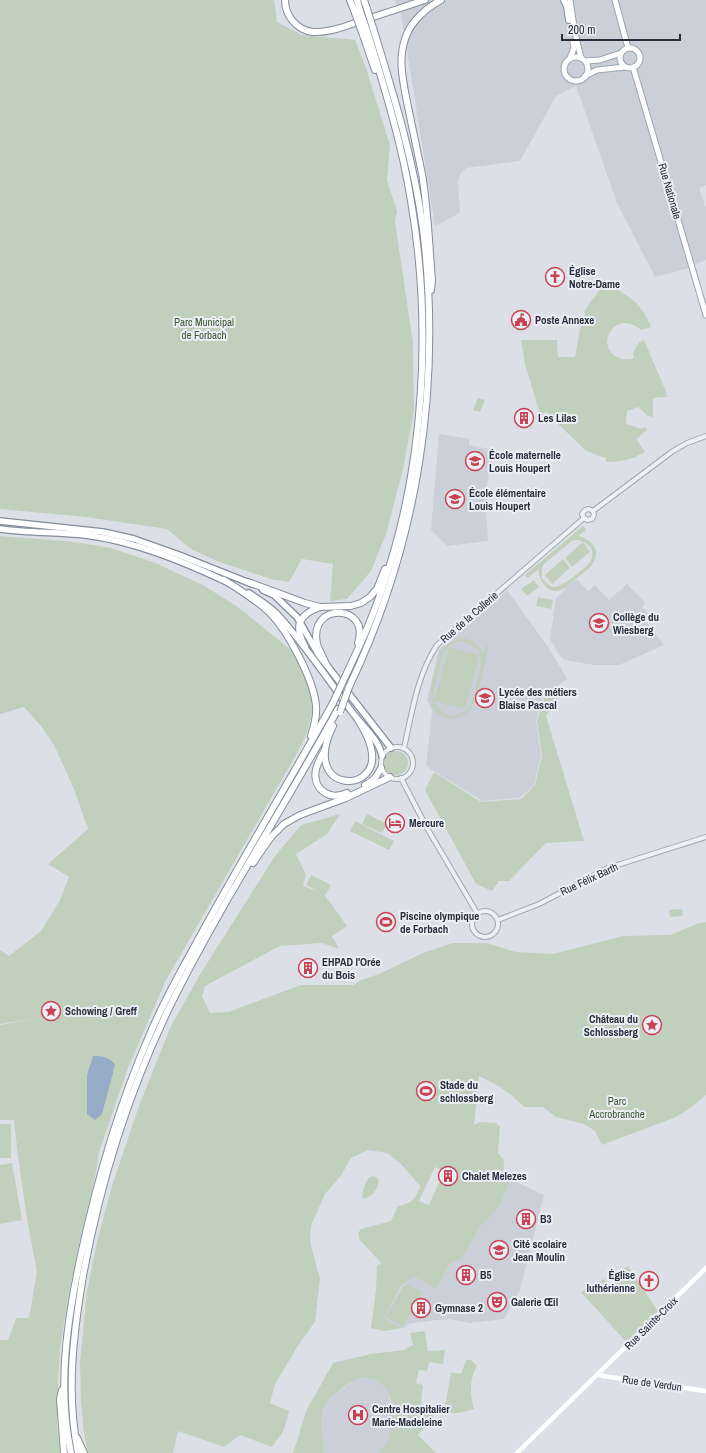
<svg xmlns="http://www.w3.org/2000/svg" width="706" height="1453" viewBox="0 0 706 1453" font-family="'Archivo Narrow',sans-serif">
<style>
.built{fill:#cacfd8}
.green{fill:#c1d0bd;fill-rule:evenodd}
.water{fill:#97acc6}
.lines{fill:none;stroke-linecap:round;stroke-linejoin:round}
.tertiary-casing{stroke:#a2a7b0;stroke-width:6}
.primary-casing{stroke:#9ca4b1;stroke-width:7}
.trunk-casing{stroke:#848d9c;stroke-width:8}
.motorway-casing{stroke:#848d9c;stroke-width:8}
.tertiary{stroke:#eff0f4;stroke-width:4}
.secondary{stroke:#fff;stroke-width:4.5}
.primary{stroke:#fff;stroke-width:5}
.trunk{stroke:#fff;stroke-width:5.5}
.motorway{stroke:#fff;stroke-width:6}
.motorway-bridge-casing{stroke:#848d9c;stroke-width:8;stroke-linecap:butt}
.motorway-bridge{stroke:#fff;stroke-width:6}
.labels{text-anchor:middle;stroke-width:4;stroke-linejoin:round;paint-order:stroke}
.street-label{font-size:11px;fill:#262d3c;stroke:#ebeef4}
.poi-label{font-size:11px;font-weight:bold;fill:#262d3c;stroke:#ebeef4;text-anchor:start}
.park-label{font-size:11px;fill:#395734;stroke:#ebeef4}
</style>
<rect width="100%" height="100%" fill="#dce0e6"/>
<g class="built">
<path d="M394 0H706V185L699 188 706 208V260L698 263 689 268 655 277 617 203 576 86 556 96 520 161 466 168 460 174 458 181 460 213 435 226 401 13Z"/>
<path d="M439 434 469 439V445L494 450 485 493 488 541 447 546 431 530Z"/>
<path d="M577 579 588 591 595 585 609 600 627 584 645 603 642 607 648 614 643 618 664 645 619 665H594L565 660 560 656 550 639 556 598 566 589 565 588Z"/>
<path d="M507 590 549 648 567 679 543 696 536 721 541 755 534 785 520 798 482 801 426 766 432 711 427 700 439 649Z"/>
<path d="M510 1179 544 1195 520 1290 504 1319 471 1323 449 1319 437 1320 408 1324 407 1327 403 1328 384 1318 402 1286 414 1277 436 1289 451 1262 462 1259 480 1227 497 1209 504 1196Z"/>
<path d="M362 1377 370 1378 379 1381 384 1385 388 1392 393 1414 391 1435 387 1444 377 1453H323L325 1449 322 1439V1417L327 1401 354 1380Z"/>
</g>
<g class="green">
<path d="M0 0H274L277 22 302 35 355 40 366 68 390 145 387 180 397 211 395 221 413 343 414 411 403 469 386 534 371 571 347 599 330 601 333 564 302 559 289 582 271 579 219 562 191 549 167 529 86 517 0 509Z"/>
<path d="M609 284 620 285 618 290C635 300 644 308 651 327L641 330C615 307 593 347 619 358 624 360 629 360 634 358L633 353 639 342 644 340 665 389 667 397 653 398V417L648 416 638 407 627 411 626 422 627 424 641 429 645 427 647 430 636 439 645 452C631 460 622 462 606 462V458L596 455 585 450 550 416 547 412 540 414 525 364 521 340H557L558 357H575L581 324 585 314 584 311 599 291Z"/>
<path d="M478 398 485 400 480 412 473 410Z"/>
<path d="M583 526 586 530 578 536C591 539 602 550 593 563 590 569 582 573 577 578 573 581 569 585 565 588 550 597 539 583 538 569L528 578 525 575ZM577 540C587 541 597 551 590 562 586 568 562 587 554 587 549 586 545 582 542 578V568L544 564 572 541Z"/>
<path d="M0 536 75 542 111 548 153 562 179 574 203 585 238 607 291 650 308 683 314 705 307 733 300 748 166 980 128 1068 99 1152 95 1178 81 1235 68 1298 60 1350 58 1384 57 1427 60 1453H0V1340H8L16 1318H29L37 1271 28 1225 18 1157 14 1120H0V1025L34 1019 0 1024V950L9 956 41 931 60 900 69 877 48 864 88 829 74 789 54 745 41 726 24 707 0 714Z"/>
<path d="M583 542 590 552 572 567 565 558Z"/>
<path d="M563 559 570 568 552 584 545 575Z"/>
<path d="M534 580 539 587 527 596 521 589Z"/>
<path d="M538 597 553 600 551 609 536 606Z"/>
<path d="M461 637C472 640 479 644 483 654L486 646H489C485 660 478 699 471 708 467 715 458 719 450 718 417 715 435 672 440 653 445 644 452 641 461 637ZM459 641C488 645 482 664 476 686 474 693 473 703 467 709 453 724 434 711 433 693L443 654 449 646Z"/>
<path d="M449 647 479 655 465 709 434 701Z"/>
<path d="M545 695 559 696 546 716 584 841 546 843 509 881H499L492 891 476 884 425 790 434 772 481 802 521 799 535 785 542 755 537 721Z"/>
<circle cx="396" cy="763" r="12"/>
<path d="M340 814 327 834 296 854 306 875 303 886 320 892 306 885 311 875 331 885 326 894H324L347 926 332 936 339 949 322 943 280 946 205 986 202 996 210 1013 228 1012 301 985H353L361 980 379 974 423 953 453 943H487L516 952 553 954 623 936 670 935 697 924 706 922V1095L689 1109 674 1118 602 1145 595 1131 584 1124 556 1117 543 1107H524C511 1093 496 1084 479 1076L474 1125 480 1122 497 1123V1125L500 1126 498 1153 504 1160 503 1179 510 1180 504 1196 497 1209 480 1227 462 1259 451 1262 436 1289 414 1277 401 1286 384 1318 403 1328 384 1331 371 1328 376 1289 377 1266 381 1263 359 1239 358 1233 361 1229 391 1221 398 1206C413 1203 415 1199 420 1186L401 1164 387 1153 368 1150 351 1158 340 1177 325 1194 311 1226 310 1242 320 1279 315 1322 299 1344 275 1384 270 1403 289 1411 284 1430 272 1447 240 1435 224 1447 178 1431 173 1453H88L84 1434 81 1402 80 1363 87 1291 97 1242 112 1186 140 1103 171 1026 199 976 275 856 301 825ZM435 1167 444 1171 429 1205 419 1201Z"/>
<path d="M367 814 387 824 382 833 362 824Z"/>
<path d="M355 821 394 841 389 850 350 831Z"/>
<path d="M682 909 683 916 670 917 669 910Z"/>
<rect x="0" y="1124" width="11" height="34"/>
<path d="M12 1163 22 1220 0 1224V1165Z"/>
<path d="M372 1176 377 1177 379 1181C377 1190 373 1196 364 1199L362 1197C363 1190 365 1179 372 1176Z"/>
<path d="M628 1266 659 1313 628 1344 581 1292 604 1279 610 1285 625 1276 621 1270Z"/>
<path d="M408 1284 422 1292 403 1326 386 1317 403 1287Z"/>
<path d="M425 1331 428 1351 445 1350 443 1364 429 1362 427 1371 419 1370 416 1383 423 1385 420 1413 433 1415V1424L425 1427 418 1435 436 1453H377C389 1445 391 1435 392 1422 394 1405 390 1384 372 1379 368 1378 363 1377 360 1378 352 1380 345 1386 339 1391 336 1394 330 1398 328 1401 319 1413 321 1436 325 1449L323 1453H293L307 1409 333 1363 371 1354 404 1350 413 1345 410 1333Z"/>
<path d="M466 1360H471L477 1366C469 1380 470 1394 474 1409 466 1411 455 1415 447 1412L445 1407 451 1372 461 1374Z"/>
</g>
<path class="water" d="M93 1056C103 1056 109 1057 115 1065L102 1114 95 1120 87 1114V1075Z"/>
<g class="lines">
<g class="tertiary-casing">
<g id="tertiary">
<path d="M593 511 673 451 687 443 706 436"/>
<path d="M584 518 582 514 585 510 589 509 593 511"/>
<path d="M584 518 587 520 592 519 594 515 593 511"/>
<circle cx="397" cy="763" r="16"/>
<path d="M404 748C412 713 417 675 437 645L584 518"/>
<path d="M401 778 427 828 477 913"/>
<circle cx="485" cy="924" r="13"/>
<path d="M498 920 539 904 608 868 706 837"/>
</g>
</g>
<g class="primary-casing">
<g id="primary">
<path d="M570 0 575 33 581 58"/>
<path d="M615 0 628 48"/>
<circle cx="630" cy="58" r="10"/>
<circle cx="576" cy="69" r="12"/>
<path d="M570 58 574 48 573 42"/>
<path d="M585 61 600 60 621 53"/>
<path d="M633 67 706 315"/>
<path d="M585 76 597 70 625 67"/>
</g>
</g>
<g class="trunk-casing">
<g id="trunk">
<path d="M0 521 103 532 134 539 179 555 252 584"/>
<path d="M0 529C28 533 57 532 85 535 134 541 182 561 227 582"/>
<path d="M263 590 274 595 297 617 318 654 391 748"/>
<path d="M249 593C258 599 268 605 276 613 304 643 327 678 352 712 362 726 379 739 382 756"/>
</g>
</g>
<g class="motorway-casing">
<g id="motorway">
<path d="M285 0C285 15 296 30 313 32 329 33 346 26 361 21 382 14 404 7 425 0"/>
<path d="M350 0 355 13"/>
<path d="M357 0 360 11"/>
<path d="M364 0 367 9"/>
<path d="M564 0 567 6 569 20"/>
<path d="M363 35 375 70"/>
<path d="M431 290 432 280C429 245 428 209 422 174 417 150 412 126 407 102 403 81 398 60 405 39 410 22 426 8 441 0"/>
<path d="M224 580C240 590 255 599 269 612 288 631 314 680 316 706 317 717 314 727 311 736"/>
<path d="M248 582 305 603 320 607 351 606 361 603 370 597 377 589 385 569"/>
<path d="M305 647C294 626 298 615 320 607"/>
<path d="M326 664C323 657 319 650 317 644 308 601 371 604 358 643"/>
<path d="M346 675C360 645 374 615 384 583 425 464 432 324 411 201 402 144 385 89 368 34"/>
<path d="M349 687C418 543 442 387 423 229 414 161 394 96 374 31"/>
<path d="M333 726C299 794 383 796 371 748 369 738 363 728 358 720"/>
<path d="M324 751C321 757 318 762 316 769 312 789 329 801 347 793"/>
<path d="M365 785C374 781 377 776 381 768"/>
<path d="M253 863 271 837 284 824 300 815 346 798 390 777"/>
<path d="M62 1390 60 1399 64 1453"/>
<path d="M77 1438 84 1453"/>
<path d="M71 1453C57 1387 67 1320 81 1255 97 1180 119 1105 150 1034 162 1006 177 978 192 951 237 867 287 786 333 703"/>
<path d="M78 1453C66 1393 73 1336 83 1276 100 1183 129 1090 171 1004 221 903 284 808 338 709"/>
</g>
</g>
<use href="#tertiary" class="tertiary"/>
<g class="secondary">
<path d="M599 1374 603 1376 706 1391"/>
<path d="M517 1453 706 1268"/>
</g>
<use href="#primary" class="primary"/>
<use href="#trunk" class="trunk"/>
<use href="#motorway" class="motorway"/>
<g class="motorway-bridge-casing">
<g id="motorway-bridge">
<path d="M367 9 374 31"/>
<path d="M360 11 368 34"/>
<path d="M355 13 363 35"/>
<path d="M333 703 346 675"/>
<path d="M340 712 349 687"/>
</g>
</g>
<use href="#motorway-bridge" class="motorway-bridge"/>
</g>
<defs>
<g id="church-ring" transform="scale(1)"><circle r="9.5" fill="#ebeef4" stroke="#ca4252" stroke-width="1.5"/><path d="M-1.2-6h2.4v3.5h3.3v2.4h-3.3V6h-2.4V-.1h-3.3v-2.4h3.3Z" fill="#ca4252"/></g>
<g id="civic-ring" transform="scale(1)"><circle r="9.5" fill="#ebeef4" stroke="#ca4252" stroke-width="1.5"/><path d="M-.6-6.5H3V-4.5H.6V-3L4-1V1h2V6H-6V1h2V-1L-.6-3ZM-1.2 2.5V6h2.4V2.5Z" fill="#ca4252"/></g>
<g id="building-ring" transform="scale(1)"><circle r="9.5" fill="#ebeef4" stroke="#ca4252" stroke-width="1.5"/><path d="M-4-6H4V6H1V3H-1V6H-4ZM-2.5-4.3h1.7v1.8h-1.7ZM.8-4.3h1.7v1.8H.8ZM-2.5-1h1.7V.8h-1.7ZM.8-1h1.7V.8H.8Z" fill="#ca4252"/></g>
<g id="school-ring" transform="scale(1)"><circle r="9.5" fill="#ebeef4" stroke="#ca4252" stroke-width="1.5"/><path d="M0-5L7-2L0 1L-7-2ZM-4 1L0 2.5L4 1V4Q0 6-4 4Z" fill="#ca4252"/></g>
<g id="hotel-ring" transform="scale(1)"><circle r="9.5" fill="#ebeef4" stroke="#ca4252" stroke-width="1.5"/><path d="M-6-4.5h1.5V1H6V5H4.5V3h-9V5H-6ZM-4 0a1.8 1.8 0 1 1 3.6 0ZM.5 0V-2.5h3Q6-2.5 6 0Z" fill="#ca4252"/></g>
<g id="stadium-ring" transform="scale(1)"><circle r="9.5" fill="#ebeef4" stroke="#ca4252" stroke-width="1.5"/><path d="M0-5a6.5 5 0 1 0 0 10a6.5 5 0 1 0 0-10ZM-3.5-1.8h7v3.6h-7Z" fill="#ca4252"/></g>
<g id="sight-ring" transform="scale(1)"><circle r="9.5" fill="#ebeef4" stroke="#ca4252" stroke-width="1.5"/><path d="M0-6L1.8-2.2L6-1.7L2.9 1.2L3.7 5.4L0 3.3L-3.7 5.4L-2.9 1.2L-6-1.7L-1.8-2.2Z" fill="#ca4252"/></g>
<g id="theatre-ring" transform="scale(1)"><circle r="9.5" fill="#ebeef4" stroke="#ca4252" stroke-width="1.5"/><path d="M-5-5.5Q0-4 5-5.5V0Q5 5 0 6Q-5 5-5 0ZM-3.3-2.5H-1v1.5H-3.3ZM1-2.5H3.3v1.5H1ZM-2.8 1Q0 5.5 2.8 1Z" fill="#ca4252"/></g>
<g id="hospital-ring" transform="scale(1)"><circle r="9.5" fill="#ebeef4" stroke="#ca4252" stroke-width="1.5"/><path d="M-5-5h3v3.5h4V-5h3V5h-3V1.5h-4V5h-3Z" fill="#ca4252"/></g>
</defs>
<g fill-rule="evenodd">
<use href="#church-ring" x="555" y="277"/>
<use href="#civic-ring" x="521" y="320"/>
<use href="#building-ring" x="524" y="418"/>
<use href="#school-ring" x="475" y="461"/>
<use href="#school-ring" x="455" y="499"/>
<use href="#school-ring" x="599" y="623"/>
<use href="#school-ring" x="485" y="698"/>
<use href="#hotel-ring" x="395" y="823"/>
<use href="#stadium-ring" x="386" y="922"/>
<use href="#building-ring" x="308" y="968"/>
<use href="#sight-ring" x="51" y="1011"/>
<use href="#sight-ring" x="652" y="1025"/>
<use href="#stadium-ring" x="426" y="1091"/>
<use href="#building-ring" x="448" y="1176"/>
<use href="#building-ring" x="526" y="1219"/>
<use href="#school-ring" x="499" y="1250"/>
<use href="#building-ring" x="466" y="1275"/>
<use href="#church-ring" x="649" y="1281"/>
<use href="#theatre-ring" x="497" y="1302"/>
<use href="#building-ring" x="421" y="1308"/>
<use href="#hospital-ring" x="358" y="1415"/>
</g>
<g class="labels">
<g class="street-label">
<text transform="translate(670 191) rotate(74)" y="4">Rue Nationale</text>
<text transform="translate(469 617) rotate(-41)" y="4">Rue de la Collerie</text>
<text transform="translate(589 879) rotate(-25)" y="4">Rue Félix Barth</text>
<text transform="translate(651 1323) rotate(-45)" y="4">Rue Sainte-Croix</text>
<text transform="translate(652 1383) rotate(8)" y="4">Rue de Verdun</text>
</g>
<g class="poi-label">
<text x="569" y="275">Église<tspan x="569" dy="13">Notre-Dame</tspan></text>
<text x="535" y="324">Poste Annexe</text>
<text x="538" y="422">Les Lilas</text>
<text x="489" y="459">École maternelle<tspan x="489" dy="13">Louis Houpert</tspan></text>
<text x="469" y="497">École élémentaire<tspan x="469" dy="13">Louis Houpert</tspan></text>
<text x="613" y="621">Collège du<tspan x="613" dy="13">Wiesberg</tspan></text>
<text x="499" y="696">Lycée des métiers<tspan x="499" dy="13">Blaise Pascal</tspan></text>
<text x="409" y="827">Mercure</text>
<text x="400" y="920">Piscine olympique<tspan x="400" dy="13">de Forbach</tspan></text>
<text x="322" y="966">EHPAD l'Orée<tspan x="322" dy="13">du Bois</tspan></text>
<text x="65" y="1015">Schowing / Greff</text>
<text x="638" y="1023" text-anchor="end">Château du<tspan x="638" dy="13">Schlossberg</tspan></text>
<text x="440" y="1089">Stade du<tspan x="440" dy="13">schlossberg</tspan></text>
<text x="462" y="1180">Chalet Melezes</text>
<text x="540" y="1223">B3</text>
<text x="513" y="1248">Cité scolaire<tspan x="513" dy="13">Jean Moulin</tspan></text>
<text x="480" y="1279">B5</text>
<text x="635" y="1279" text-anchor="end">Église<tspan x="635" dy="13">luthérienne</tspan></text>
<text x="511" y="1306">Galerie Œil</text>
<text x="435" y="1312">Gymnase 2</text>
<text x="372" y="1413">Centre Hospitalier<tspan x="372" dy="13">Marie-Madeleine</tspan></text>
</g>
<g class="park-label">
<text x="204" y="326">Parc Municipal<tspan x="204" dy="13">de Forbach</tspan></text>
<text x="617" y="1105">Parc<tspan x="617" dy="13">Accrobranche</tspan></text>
</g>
</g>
<path d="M562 34v6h118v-6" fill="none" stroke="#262d3c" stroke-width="2"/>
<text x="568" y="34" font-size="12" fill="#262d3c" stroke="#ebeef4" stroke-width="3" paint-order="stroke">200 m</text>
</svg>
